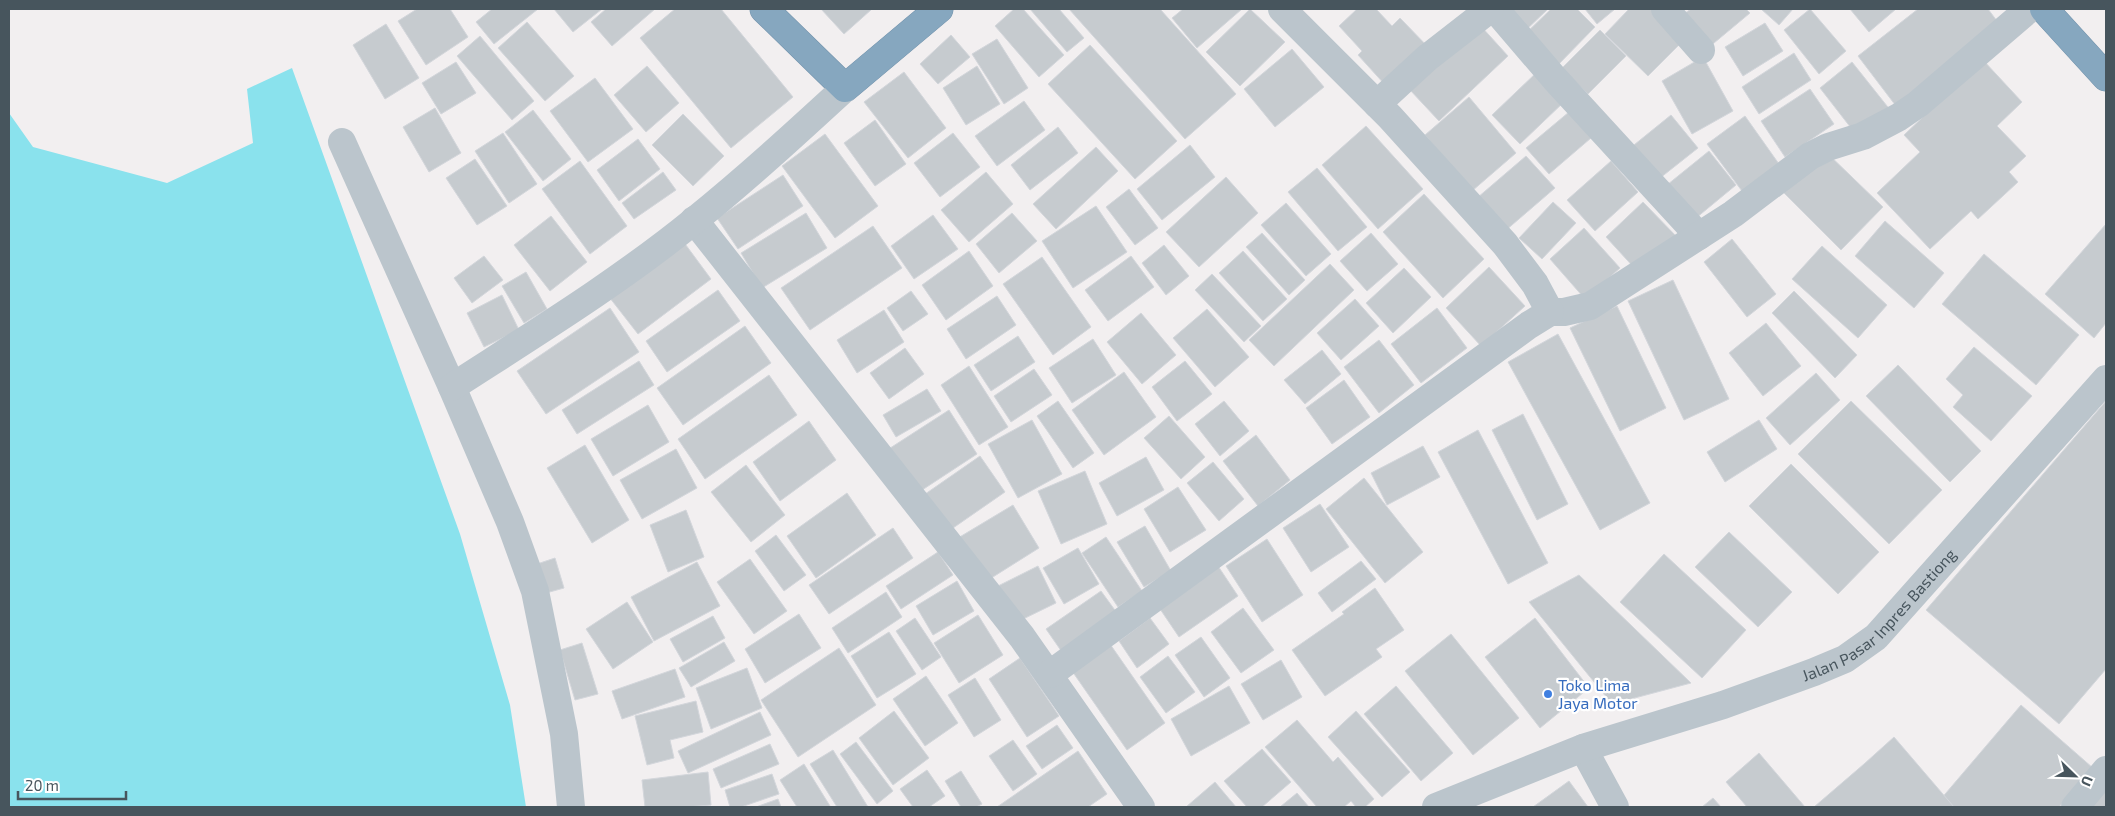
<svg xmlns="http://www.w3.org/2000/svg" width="2115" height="816" viewBox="0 0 2115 816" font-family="'Exo 2',sans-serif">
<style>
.water{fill:#8ae2ed}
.building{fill:#c6cbcf;stroke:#d3d6db}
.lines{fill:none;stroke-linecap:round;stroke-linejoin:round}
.highway-casing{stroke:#7292ab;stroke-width:29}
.minor{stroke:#bbc5cc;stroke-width:28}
.highway{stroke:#86a7bf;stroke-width:28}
.shop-dot{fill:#3f7fe0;stroke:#fff;stroke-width:2}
.labels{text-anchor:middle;stroke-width:4.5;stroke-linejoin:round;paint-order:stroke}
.street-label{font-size:16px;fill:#47555d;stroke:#fff}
.shop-label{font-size:16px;fill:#366cbe;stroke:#fff;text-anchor:start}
</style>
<rect width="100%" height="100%" fill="#f2eff0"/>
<path class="water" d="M292 68 460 534 510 705 526 807H9V113L33 147 167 183 253 143 247 89Z"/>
<g class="building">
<path d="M417 9H450L468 37 426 65 398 21Z"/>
<path d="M492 9H538L494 44 476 22Z"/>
<path d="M554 9H602L573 32Z"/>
<path d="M606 9H655L612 46 591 22Z"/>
<path d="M675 9H721L793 97 731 148 640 38Z"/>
<path d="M821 9H872L844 34Z"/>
<path d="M1014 9H1023L1064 55 1039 77 995 26Z"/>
<path d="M1030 9H1059L1084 38 1067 52Z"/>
<path d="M1069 9H1160L1236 94 1185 139Z"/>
<path d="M1183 9H1242L1197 48 1172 18Z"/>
<path d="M1250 9 1285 42 1240 86 1206 52Z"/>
<path d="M1357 9H1376L1392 26 1400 18 1429 48 1387 87 1358 55 1362 51 1339 26Z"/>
<path d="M1502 9H1548L1522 34Z"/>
<path d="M1551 9H1577L1595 27 1554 69 1522 37Z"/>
<path d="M1585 9H1615L1597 24Z"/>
<path d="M1629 9H1654L1685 39 1648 76 1605 34Z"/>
<path d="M1691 9H1746L1750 13 1708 48 1681 16Z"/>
<path d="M1761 9H1793L1779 25Z"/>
<path d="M1810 9 1846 51 1819 74 1784 30Z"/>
<path d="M1850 9H1896L1869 32Z"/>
<path d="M1918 9H1988L2000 25 1896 106 1858 56Z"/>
<path d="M527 22 574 76 545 101 498 48Z"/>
<path d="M1765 23 1783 51 1743 76 1725 47Z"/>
<path d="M386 24 419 78 385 99 353 45Z"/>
<path d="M1479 24 1508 56 1439 121 1410 90Z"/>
<path d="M1600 30 1626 56 1588 94 1562 68Z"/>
<path d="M951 35 970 57 938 84 920 64Z"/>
<path d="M480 36 534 101 512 120 457 56Z"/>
<path d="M997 39 1028 88 1004 104 972 54Z"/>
<path d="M1090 45 1177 141 1135 179 1048 84Z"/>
<path d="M1292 49 1324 87 1275 127 1244 89Z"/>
<path d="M1794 53 1811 80 1759 114 1742 87Z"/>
<path d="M1703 57 1733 111 1692 134 1662 81Z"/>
<path d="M1983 60 2022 102 1997 126 2026 156 2009 172 2018 182 1978 219 1971 211 1930 249 1877 193 1920 152 1904 135Z"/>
<path d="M456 62 476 93 441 114 422 83Z"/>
<path d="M1852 62 1891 111 1858 137 1820 88Z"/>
<path d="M647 66 679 103 646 132 614 95Z"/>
<path d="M977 66 1000 104 966 125 943 88Z"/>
<path d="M904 72 946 128 908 158 864 102Z"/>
<path d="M1537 72 1565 101 1520 144 1492 115Z"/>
<path d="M595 78 633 129 588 162 550 111Z"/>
<path d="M1810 89 1834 124 1785 157 1761 121Z"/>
<path d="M1469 97 1516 153 1472 191 1425 135Z"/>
<path d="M1024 101 1045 130 997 166 975 136Z"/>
<path d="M435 108 461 153 429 172 403 127Z"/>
<path d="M533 110 571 159 543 181 505 132Z"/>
<path d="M1569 112 1591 138 1549 174 1526 148Z"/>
<path d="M683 114 724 156 693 186 652 145Z"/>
<path d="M1671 115 1698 148 1655 182 1629 149Z"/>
<path d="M1745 116 1779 164 1742 191 1707 144Z"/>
<path d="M875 120 906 164 875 186 844 143Z"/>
<path d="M1366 126 1423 189 1378 229 1322 165Z"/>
<path d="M1058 127 1078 153 1030 190 1011 165Z"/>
<path d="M503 133 537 184 509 203 475 151Z"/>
<path d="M953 133 980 167 940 197 914 163Z"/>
<path d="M825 134 878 206 835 238 782 166Z"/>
<path d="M638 139 660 169 619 201 597 170Z"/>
<path d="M1190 145 1215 177 1162 220 1137 189Z"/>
<path d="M1096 147 1118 171 1056 229 1033 204Z"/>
<path d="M1824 150 1883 207 1841 250 1783 192Z"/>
<path d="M1709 151 1736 185 1690 223 1662 189Z"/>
<path d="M1526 156 1555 188 1505 231 1477 198Z"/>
<path d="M475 159 507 206 477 225 446 178Z"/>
<path d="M580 161 627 226 590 254 542 189Z"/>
<path d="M1611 161 1638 192 1595 231 1567 200Z"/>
<path d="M1317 168 1367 227 1338 251 1288 192Z"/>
<path d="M663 172 676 190 634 219 622 203Z"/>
<path d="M986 172 1013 204 969 242 941 210Z"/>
<path d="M783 175 803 206 738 249 717 218Z"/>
<path d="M1226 177 1258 213 1199 267 1166 232Z"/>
<path d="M1129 189 1158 228 1135 245 1106 207Z"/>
<path d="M1424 194 1484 259 1443 298 1383 232Z"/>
<path d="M1553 202 1576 223 1542 259 1519 238Z"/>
<path d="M1643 202 1676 236 1638 272 1606 237Z"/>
<path d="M1286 203 1331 254 1306 276 1261 225Z"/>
<path d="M1096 206 1127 252 1073 288 1042 241Z"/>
<path d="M806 213 827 248 762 288 741 253Z"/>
<path d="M1012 213 1037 241 999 273 976 244Z"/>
<path d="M933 215 958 249 914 279 891 246Z"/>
<path d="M551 216 587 262 550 291 514 245Z"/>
<path d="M1885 221 1944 273 1914 308 1855 256Z"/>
<path d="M2106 224V323L2094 338 2045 294Z"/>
<path d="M873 226 902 268 810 330 781 288Z"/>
<path d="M1584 228 1620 268 1585 299 1550 259Z"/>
<path d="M1262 233 1305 280 1289 295 1246 247Z"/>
<path d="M1371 233 1398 264 1367 291 1340 261Z"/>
<path d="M680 237 711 279 638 334 606 293Z"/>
<path d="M1732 239 1776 294 1747 317 1704 262Z"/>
<path d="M1164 245 1189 276 1166 295 1142 263Z"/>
<path d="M1822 246 1887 305 1858 338 1792 279Z"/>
<path d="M969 251 993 286 946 320 922 285Z"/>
<path d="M1243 251 1287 299 1263 321 1219 273Z"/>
<path d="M1984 254 2079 335 2036 385 1942 304Z"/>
<path d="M484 256 503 280 472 303 454 278Z"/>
<path d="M1131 256 1154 287 1108 321 1085 290Z"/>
<path d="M1042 257 1091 327 1053 355 1003 284Z"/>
<path d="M1330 264 1354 290 1274 366 1249 340Z"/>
<path d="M1489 267 1525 306 1481 346 1446 308Z"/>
<path d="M1404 268 1431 297 1393 333 1366 303Z"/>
<path d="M526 272 547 309 524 323 502 286Z"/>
<path d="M1212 274 1261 326 1244 342 1195 290Z"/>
<path d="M1673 280 1729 399 1684 420 1628 301Z"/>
<path d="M718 290 740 321 667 372 646 341Z"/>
<path d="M911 291 928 314 903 331 887 308Z"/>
<path d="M1794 291 1857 355 1835 378 1772 313Z"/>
<path d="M502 295 519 330 484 347 467 313Z"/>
<path d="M997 296 1016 325 966 359 947 329Z"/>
<path d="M1355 299 1379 326 1341 360 1317 333Z"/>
<path d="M1617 306 1666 408 1620 431 1570 328Z"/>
<path d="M610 308 639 352 546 414 517 371Z"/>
<path d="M1437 308 1467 348 1421 383 1391 344Z"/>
<path d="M1207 309 1249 357 1215 387 1173 338Z"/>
<path d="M884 310 904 342 857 373 837 340Z"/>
<path d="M1141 313 1176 355 1142 384 1107 342Z"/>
<path d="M1766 323 1801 366 1763 396 1729 353Z"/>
<path d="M745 326 771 363 683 425 657 388Z"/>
<path d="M1558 334 1650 503 1600 530 1508 362Z"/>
<path d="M1018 336 1035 362 991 391 974 365Z"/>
<path d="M1093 339 1116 375 1072 403 1049 368Z"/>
<path d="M1379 340 1414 385 1379 413 1344 367Z"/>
<path d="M1974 347 2032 396 1991 441 1953 407 1963 395 1946 379Z"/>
<path d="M905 348 924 374 889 399 870 373Z"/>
<path d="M1322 350 1341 374 1305 404 1284 380Z"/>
<path d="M639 361 654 385 577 434 562 410Z"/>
<path d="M1185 361 1212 394 1177 421 1152 387Z"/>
<path d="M1898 365 1981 451 1950 482 1866 396Z"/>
<path d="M969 366 1008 427 979 445 941 385Z"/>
<path d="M1034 369 1052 395 1011 422 994 396Z"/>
<path d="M1124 372 1156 417 1104 455 1072 410Z"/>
<path d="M1816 373 1840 400 1790 445 1766 418Z"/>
<path d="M769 375 797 415 705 479 678 439Z"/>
<path d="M1344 380 1370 417 1332 444 1306 408Z"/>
<path d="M927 389 941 411 896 437 883 415Z"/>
<path d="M1058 401 1094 453 1073 468 1037 416Z"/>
<path d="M1224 401 1249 431 1220 456 1195 424Z"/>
<path d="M1851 401 1942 490 1889 544 1798 454Z"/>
<path d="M2106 401V669L2059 724 1926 610Z"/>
<path d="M648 405 669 442 613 476 591 439Z"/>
<path d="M949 410 977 454 913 496 884 452Z"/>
<path d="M1523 414 1568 504 1537 520 1492 430Z"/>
<path d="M1169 416 1205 457 1181 479 1144 438Z"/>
<path d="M1032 420 1062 474 1018 498 988 444Z"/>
<path d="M1759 420 1777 449 1725 482 1707 452Z"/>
<path d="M809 421 836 460 780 501 753 462Z"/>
<path d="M1478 430 1548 563 1508 584 1438 452Z"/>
<path d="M1256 435 1290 480 1258 506 1223 461Z"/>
<path d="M585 445 629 520 592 543 547 468Z"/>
<path d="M1423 446 1440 477 1387 505 1371 473Z"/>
<path d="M676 449 697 488 642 519 620 480Z"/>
<path d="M980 456 1005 492 943 535 918 499Z"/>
<path d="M1146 457 1164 490 1117 516 1099 483Z"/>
<path d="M1213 462 1244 499 1219 521 1187 483Z"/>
<path d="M1791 464 1879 552 1838 594 1749 506Z"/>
<path d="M746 465 785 515 751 542 711 492Z"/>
<path d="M1085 471 1107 524 1061 544 1038 491Z"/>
<path d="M1364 478 1423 552 1385 583 1326 509Z"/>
<path d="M1178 487 1206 530 1170 552 1144 509Z"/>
<path d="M847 493 876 535 816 578 787 536Z"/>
<path d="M1320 504 1349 547 1311 572 1283 528Z"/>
<path d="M1013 505 1039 548 985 582 958 538Z"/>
<path d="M686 510 704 557 668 572 650 525Z"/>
<path d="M1145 526 1171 571 1144 587 1117 542Z"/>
<path d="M893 528 913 558 829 614 809 585Z"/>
<path d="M1729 532 1792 592 1758 627 1695 567Z"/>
<path d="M776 535 806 575 784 591 755 551Z"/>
<path d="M1106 537 1142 591 1118 607 1082 553Z"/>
<path d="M1267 539 1303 595 1262 622 1226 566Z"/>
<path d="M1078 548 1099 584 1064 604 1043 568Z"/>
<path d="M938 552 953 575 901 609 886 586Z"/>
<path d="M1664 554 1746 630 1702 678 1620 602Z"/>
<path d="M555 558 564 588 546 593 537 564Z"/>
<path d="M750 559 787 611 754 634 717 582Z"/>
<path d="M1361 561 1376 579 1332 612 1318 593Z"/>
<path d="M697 562 720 606 654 641 631 597Z"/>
<path d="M1038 566 1056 603 1013 624 996 587Z"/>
<path d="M1218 566 1238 596 1179 637 1158 606Z"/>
<path d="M1579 575 1691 683 1612 704 1529 602Z"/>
<path d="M957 581 974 611 933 635 916 606Z"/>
<path d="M1375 588 1404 630 1376 649 1382 657 1325 696 1292 650 1344 614 1342 612Z"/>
<path d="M1101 591 1117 613 1062 652 1046 629Z"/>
<path d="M886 592 902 617 848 653 832 628Z"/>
<path d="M627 602 653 642 613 669 586 629Z"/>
<path d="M1243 608 1274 650 1241 673 1211 632Z"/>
<path d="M799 614 821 648 765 683 745 649Z"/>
<path d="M978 615 1003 655 959 683 934 643Z"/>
<path d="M713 616 725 638 683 662 670 639Z"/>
<path d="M915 618 941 657 922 670 896 631Z"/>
<path d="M1150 618 1169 644 1137 668 1119 641Z"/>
<path d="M1535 618 1589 688 1540 728 1485 657Z"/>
<path d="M889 632 916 674 877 698 851 656Z"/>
<path d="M1451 634 1519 718 1473 755 1405 671Z"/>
<path d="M1201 637 1230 678 1204 697 1175 655Z"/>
<path d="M724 642 735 661 691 687 679 668Z"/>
<path d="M582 643 598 694 575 700 560 650Z"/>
<path d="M1110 644 1165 723 1127 750 1072 671Z"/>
<path d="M839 648 876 705 798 757 761 700Z"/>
<path d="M1168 656 1195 692 1166 713 1140 677Z"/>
<path d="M1020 658 1059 716 1027 737 989 679Z"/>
<path d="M1281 660 1302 697 1263 720 1241 684Z"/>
<path d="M747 668 762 708 711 729 696 688Z"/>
<path d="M675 669 685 697 622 719 612 691Z"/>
<path d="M926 676 958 723 925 746 893 699Z"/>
<path d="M975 678 1001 720 974 737 948 695Z"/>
<path d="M1229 686 1250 723 1191 756 1171 719Z"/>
<path d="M1396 686 1453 753 1421 781 1364 714Z"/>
<path d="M696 701 703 732 670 740 674 758 647 765 635 716Z"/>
<path d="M2021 705 2093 768 2059 807H1948L1940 800Z"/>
<path d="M894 711 929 758 893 785 859 738Z"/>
<path d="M1356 711 1410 772 1382 797 1328 737Z"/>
<path d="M760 712 771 735 688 773 678 751Z"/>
<path d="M1297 720 1333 762 1338 757 1374 799 1365 807H1356L1351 801 1344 807H1317L1265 747Z"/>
<path d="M1057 725 1073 748 1042 769 1026 746Z"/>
<path d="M1894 737 1954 807H1814L1864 764Z"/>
<path d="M1013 740 1037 774 1013 791 989 756Z"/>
<path d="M856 742 893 791 877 804 840 754Z"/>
<path d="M770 744 779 764 721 788 713 769Z"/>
<path d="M1262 749 1291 782 1262 807H1247L1224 781Z"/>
<path d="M833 750 868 807H837L810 764Z"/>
<path d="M1078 751 1107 794 1088 807H997Z"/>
<path d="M1759 753 1805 807H1747L1726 782Z"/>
<path d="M804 764 830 806 828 807H797L780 780Z"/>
<path d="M927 770 945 796 929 807H913L900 789Z"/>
<path d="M961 771 982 804 976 807H961L945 781Z"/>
<path d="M708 772 711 805 687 807H645L642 780Z"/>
<path d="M772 774 779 794 741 807H730L725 790Z"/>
<path d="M1569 781 1588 807H1533Z"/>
<path d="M1215 782 1236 807H1186Z"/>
<path d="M2106 787V807H2091Z"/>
<path d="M1297 793 1309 807H1280Z"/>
<path d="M1713 798 1721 807H1702Z"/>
<path d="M778 799 781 807H756Z"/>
</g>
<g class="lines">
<g class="highway-casing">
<g id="highway">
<path d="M764 9 845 88 939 9"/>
<path d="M2044 9 2106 77"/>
</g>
</g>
<g class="minor">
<path d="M1495 9 1555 79 1699 236"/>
<path d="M1665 9 1701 50"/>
<path d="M1377 104 1427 58 1490 9"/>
<path d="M342 142 452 387 510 522 535 591 564 734 571 807"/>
<path d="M694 220 1022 637 1141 807"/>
<path d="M1550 312H1564L1590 306 1733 214 1810 156 1828 147 1863 136 1899 117 1918 104 2029 9"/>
<path d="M452 387C534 334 619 282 695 220 747 178 796 133 845 88"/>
<path d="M1050 674 1529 325 1550 312 1535 284 1505 244 1390 117 1282 9"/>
<path d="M1583 748 1615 807"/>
<path id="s1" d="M1436 807 1583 748 1723 705 1814 672 1845 659 1876 637 2106 379"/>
<path d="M2075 807 2106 770"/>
</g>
<use href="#highway" class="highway"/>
</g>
<circle class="shop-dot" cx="1548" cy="694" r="5"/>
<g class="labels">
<g class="street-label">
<text dy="6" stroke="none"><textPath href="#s1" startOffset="489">Jalan Pasar Inpres Bastiong</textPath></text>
</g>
<g class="shop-label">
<text x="1558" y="691">Toko Lima<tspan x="1558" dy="18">Jaya Motor</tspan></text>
</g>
</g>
<rect width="2115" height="816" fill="none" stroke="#47555d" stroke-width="20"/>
<g transform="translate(2075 776) rotate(113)" stroke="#ffffff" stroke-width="4" paint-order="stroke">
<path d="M0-4L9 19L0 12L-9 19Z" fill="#47555d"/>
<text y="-8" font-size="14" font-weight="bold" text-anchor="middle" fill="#47555d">U</text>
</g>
<path d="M18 791v8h108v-8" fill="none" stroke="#47555d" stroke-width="2.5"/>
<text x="25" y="791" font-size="15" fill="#47555d" stroke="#ffffff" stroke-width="4" paint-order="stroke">20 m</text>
</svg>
